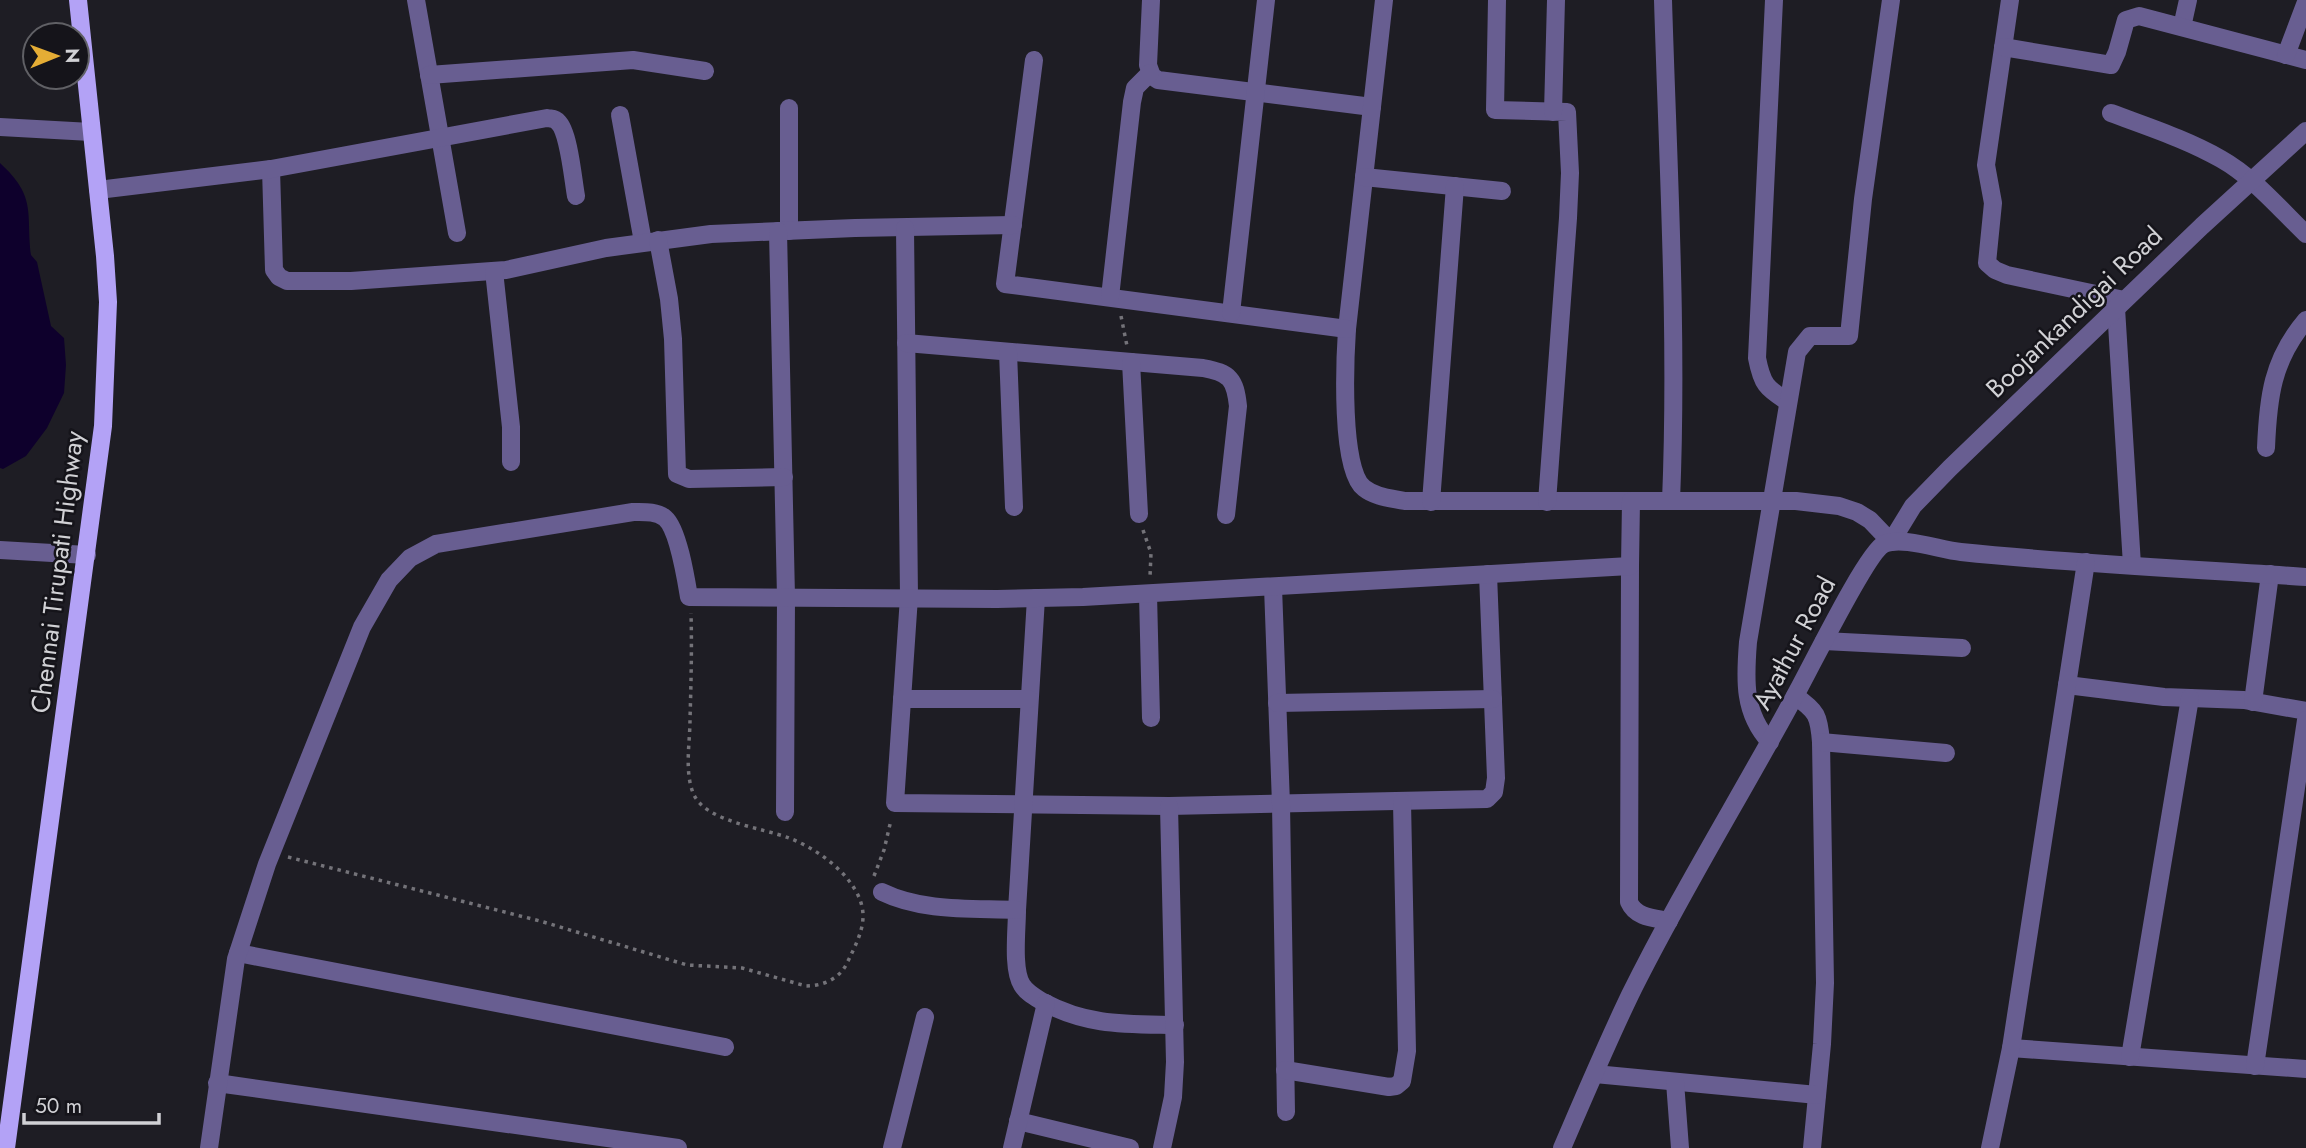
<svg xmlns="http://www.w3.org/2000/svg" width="2306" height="1148" viewBox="0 0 2306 1148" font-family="Jost,sans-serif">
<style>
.water{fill:#0e002c}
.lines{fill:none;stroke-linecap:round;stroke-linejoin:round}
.path{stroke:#747379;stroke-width:3.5;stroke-dasharray:3.5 5;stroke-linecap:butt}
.minor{stroke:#685e91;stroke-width:18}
.major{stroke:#b3a2f6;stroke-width:18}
.labels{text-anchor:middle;stroke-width:5;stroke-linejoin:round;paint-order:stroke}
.street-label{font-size:26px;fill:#d1d1d5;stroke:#15141a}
</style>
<rect width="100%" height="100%" fill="#1e1d24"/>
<path class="water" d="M0 163C37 197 26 212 31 255L37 262 51 326 64 338 66 365 64 393 47 428 26 456 3 469 0 468Z"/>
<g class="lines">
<g class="path">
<path d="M1121 316 1127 346"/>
<path d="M1143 530 1151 553 1150 577"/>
<path d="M288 857 540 921 687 965 742 968 806 986C821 986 838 980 846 965 864 929 873 910 846 877 831 860 810 846 789 838 763 828 707 822 694 795 684 773 690 743 690 720 691 684 692 649 691 613"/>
<path d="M874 876 884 850 891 820"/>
</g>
<g class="minor">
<path d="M416 0 457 233"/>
<path d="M1151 0 1148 65 1152 76 1158 80 1372 107"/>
<path d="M1384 0 1347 329C1345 359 1340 470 1364 488 1375 497 1391 498 1405 501H1631"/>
<path d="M1497 0 1495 110 1567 112 1570 173 1568 218 1547 502"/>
<path d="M1663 0C1668 167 1678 334 1671 501"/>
<path d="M1774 0 1757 358C1762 384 1766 388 1788 402"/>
<path d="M2010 0 1986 165 1993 203 1987 263 1995 270 2007 275 2124 300"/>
<path d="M2182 27 2188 0"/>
<path d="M2003 47 2111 65 2117 52 2126 20 2139 16 2306 60"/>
<path d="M2286 55 2306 2"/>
<path d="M1034 60 1005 284 1347 329"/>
<path d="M429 75 633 60 705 71"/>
<path d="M789 108V231"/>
<path d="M1553 112 1556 0"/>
<path d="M2111 113C2148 127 2186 139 2221 159 2253 177 2279 208 2306 234"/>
<path d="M620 115 643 242"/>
<path d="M0 127 91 132"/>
<path d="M271 169 274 270 279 277 287 281H351L506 270 606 248 711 234 855 228 1013 225"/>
<path d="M1364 177 1502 191"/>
<path d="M98 190 271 169 547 118C552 119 555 118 558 122 569 132 573 180 576 196"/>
<path d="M905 228 909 597 895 803 1169 806 1487 799 1494 792 1496 778 1488 574"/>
<path d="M778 231 786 597 785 812"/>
<path d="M658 240 669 299 673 339 677 474 689 479 784 477"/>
<path d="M494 271 511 427V462"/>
<path d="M1110 297 1132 102 1135 88 1150 73"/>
<path d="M2116 308 2132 565"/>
<path d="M1231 313 1266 0"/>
<path d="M906 343 1203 368C1230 373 1235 379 1238 406L1226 515"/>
<path d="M1008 352 1014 507"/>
<path d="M1131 362 1139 514"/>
<path d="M2266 448C2268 398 2272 360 2306 320"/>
<path d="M1431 502 1455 186"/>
<path d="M0 550 87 555"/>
<path d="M1630 566 1629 902C1636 918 1654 918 1669 921"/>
<path d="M1273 587 1281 804 1286 1112"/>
<path d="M1148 594 1151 718"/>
<path d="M1036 598 1017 910C1017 930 1012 969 1022 985 1027 993 1035 997 1043 1002 1088 1026 1125 1024 1175 1025"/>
<path d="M1824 641 1962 648"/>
<path d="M2067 685 2164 697 2244 700 2306 711"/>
<path d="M1795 696C1817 711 1819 716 1821 742L1825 983 1822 1044 1812 1148"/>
<path d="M902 699H1029"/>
<path d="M2253 702 2270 574"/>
<path d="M1277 703 1493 699"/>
<path d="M1770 742C1743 713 1745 679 1748 642L1797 352 1810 336H1849L1863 199 1891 0"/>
<path d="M1821 742 1946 753"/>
<path d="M882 892C923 912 972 908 1017 910"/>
<path d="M238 953 725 1047"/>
<path d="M2011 1048 2306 1069"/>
<path d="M2130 1057 2190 698"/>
<path d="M2255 1066 2306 720"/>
<path d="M1285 1070 1389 1087 1396 1086 1402 1081 1407 1051 1402 802"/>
<path d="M1595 1074 1817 1095"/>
<path d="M1675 1082 1680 1148"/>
<path d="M217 1083 678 1148"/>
<path d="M1018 1121 1130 1148"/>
<path d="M209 1148 236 959 267 864 362 627 389 580 410 558 436 544 633 512C644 512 656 511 665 518 678 529 686 579 689 597L997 599 1083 597 1630 566 1631 501H1796L1839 506 1857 512 1870 520 1891 542 1913 506 1950 468 2202 226 2306 131"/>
<path d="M892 1148 925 1017"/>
<path d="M1012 1148 1046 1003"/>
<path d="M1162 1148 1173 1097 1175 1062 1169 806"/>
<path d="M1562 1148C1584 1097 1606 1045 1630 995 1681 892 1742 794 1797 692 1810 669 1867 552 1884 544 1903 536 1940 550 1961 552 2076 564 2191 569 2306 577"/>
<path d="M1990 1148 2011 1048 2086 562"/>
</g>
<path class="major" d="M6 1148 103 426 108 302 105 256 78 0"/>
</g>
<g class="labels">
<g class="street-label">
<text transform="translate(2074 312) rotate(-44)" y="9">Boojankandigai Road</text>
<text transform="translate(57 572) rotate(-83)" y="9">Chennai Tirupati Highway</text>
<text transform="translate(1794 643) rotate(-62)" y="9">Ayathur Road</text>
</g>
</g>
<g transform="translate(56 56) rotate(89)"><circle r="33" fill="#15141a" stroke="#606065" stroke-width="2"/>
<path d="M0-5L12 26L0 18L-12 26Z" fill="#e5ad35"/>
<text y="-10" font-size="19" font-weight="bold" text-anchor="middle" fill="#d1d1d5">N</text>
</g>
<path d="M24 1113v10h135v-10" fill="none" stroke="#d1d1d5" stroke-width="3.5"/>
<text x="35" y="1113" font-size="21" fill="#d1d1d5" stroke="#15141a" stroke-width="5" paint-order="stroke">50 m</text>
</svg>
